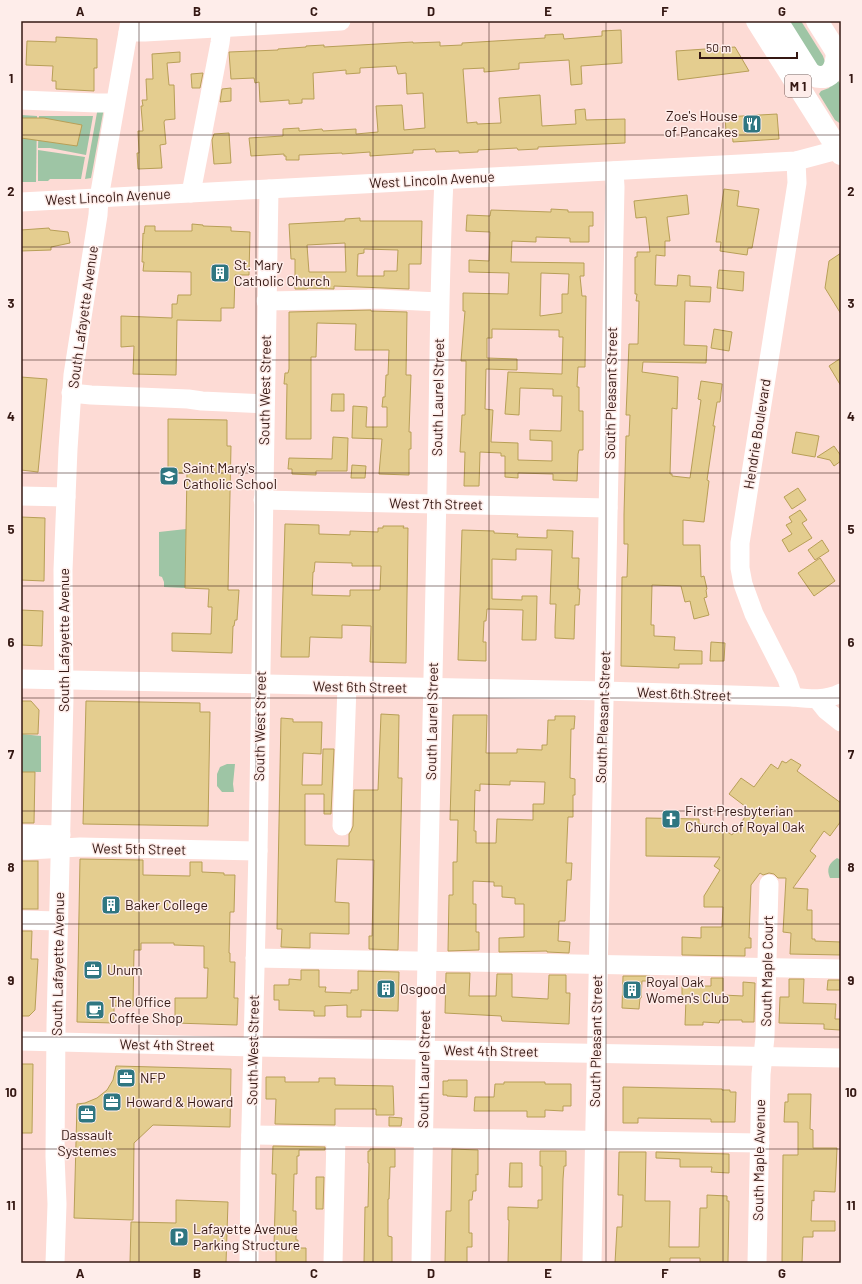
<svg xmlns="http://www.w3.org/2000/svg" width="862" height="1284" viewBox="0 0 862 1284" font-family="Barlow,sans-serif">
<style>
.green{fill:#9ec5a5}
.building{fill:#e4cd8f;stroke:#b89f57;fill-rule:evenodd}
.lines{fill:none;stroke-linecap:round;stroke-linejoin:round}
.minor{stroke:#fff;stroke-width:19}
.major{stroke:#fff;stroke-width:22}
.grid{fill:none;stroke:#351813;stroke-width:1;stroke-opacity:0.55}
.labels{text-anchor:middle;stroke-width:3;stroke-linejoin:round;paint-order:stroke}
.shield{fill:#feedea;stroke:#715854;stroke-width:1}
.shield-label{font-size:13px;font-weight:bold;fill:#351813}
.poi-label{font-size:14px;fill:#351813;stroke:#feedea;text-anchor:start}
.street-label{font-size:14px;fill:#351813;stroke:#feedea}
.neatline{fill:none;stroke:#351813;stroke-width:1.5}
.grid-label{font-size:13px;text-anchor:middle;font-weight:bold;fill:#351813}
</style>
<rect width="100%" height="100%" fill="#fddbd5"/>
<g class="green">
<path d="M782 21H801L823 56 825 62 821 68 815 70Z"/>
<path d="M835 81H838L841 84V124L835 120 819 94 821 91 829 88Z"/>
<path d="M98 107 104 108 91 178 85 179Z"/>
<path d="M21 115 37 116 36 182H21Z"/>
<path d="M39 116H93L86 155 50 148H38Z"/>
<path d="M38 150 85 157 81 179H50L48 181H38Z"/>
<path d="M186 529 185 588 164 587V582L162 577 159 576V532Z"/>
<path d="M21 734 41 736V772H21Z"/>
<path d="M227 764H235L233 784 234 792H222L217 786V774L220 767Z"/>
<path d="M837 858 841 860V878H830C826 869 829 863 837 858Z"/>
</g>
<g class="building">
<path d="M621 30 622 63 581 66 582 84 571 85 569 60 519 63V69L484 72V68L463 69 467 123 477 122V124L501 123 499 98 540 95 542 126 576 124 575 110 585 109 586 120 625 119V143L538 147V149L518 150 517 148 478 150V152L459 153V151L436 152 435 149 413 150V153L370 156V152L342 154V153L299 155V160H286V156H284V154L251 156 249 138 283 136V129L299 128V131L322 129 323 131 356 129V134L378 132 376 106 402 105 404 130 425 128 423 93 407 94 406 73 398 74 396 66 360 68V73L346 74V70L313 73 314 99H302V103L289 104V100L260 102 259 82 255 83 254 78 231 79 229 52 278 50V49L306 47V46L324 45V47L413 42V43L440 42V46L462 45V43L545 38V35L563 34 564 39 602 36V31Z"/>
<path d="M56 37 97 39V68H94V91L56 89V81H52L53 66 26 65 27 41 56 42Z"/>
<path d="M735 47 749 71 678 80 676 51Z"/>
<path d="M180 52V62L167 63 169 85H174L175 119 165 120 164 122 166 144 160 145 162 168 138 169 137 153H139L138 131H143L141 106H143L142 100H147L146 79H153L152 54Z"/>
<path d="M203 73 200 88H192L191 74Z"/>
<path d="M231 88V101L220 102 222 89Z"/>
<path d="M777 114 779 139 733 142 732 131H726L725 117Z"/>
<path d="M21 118H44L82 125 77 146 21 138Z"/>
<path d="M229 133 231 163 214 164 212 140 214 134Z"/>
<path d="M724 189 739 191 737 206 759 209 752 248H748L747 255 720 251 721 242H716Z"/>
<path d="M687 195 689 214 667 217 670 241H665V256L656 255 655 285 677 286 678 275 690 276V286L711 287 710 302 685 301 684 345 707 346 706 363 643 362 642 372 678 377 677 409 672 408 670 474H672V476L690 478 701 400 698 399 701 381 722 384 720 402H717L713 426H715L707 480 709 481 704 522 683 520V545H700L701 577 704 576 707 589 706 590 707 597 704 598 709 615 694 619 690 601 685 602 681 586 652 585 651 625H654V636L675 637 674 650 702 651V664H679V668L621 666 622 577H627L628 544H624V515L626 436H629L630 415H626L629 344H638L639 301H636L637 294H635V257H637V252H650L646 217 636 218 634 201Z"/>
<path d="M551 209 568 210V212H593V226H589V242H570V238L536 237V242L512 241 511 262 584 263V276H580L582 296H586L585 367H578L577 387H579V411H583V450H579L578 454 577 481 553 480V474L518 473V478L505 477V456H501V453L480 452 479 486H464L465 452H460L462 415H465L466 364V361H461L465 311H463V293L508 294 509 273 469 272V260L489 261 490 232 466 231 467 215 490 216 491 210 551 212ZM541 273 569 274 568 294H562V313L540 316ZM492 329 559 330V337H563L562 374 508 372 505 414 519 415 520 388 553 389V396H562L561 431 530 430V440L552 441V461L518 460V443L491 442 493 410 485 409 486 369 517 370V359L487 358V338H492Z"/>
<path d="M360 218V221H422L421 264H409V289L334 286V289L308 288 307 289H295V259H291L289 224 345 221V219ZM345 243 346 272H309L307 245ZM364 249 398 250 397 271H384V276H357L358 254 364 253Z"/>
<path d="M192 224 203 225V226L231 227V231L250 232 249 275H235L234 308H221V321L177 320 176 375 133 374 134 346 121 347V316L172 318V304H177L178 295H191V272L143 271 144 262H142L143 233 144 234 145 226H155V231H192Z"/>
<path d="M49 228 50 230 68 232 70 243 51 247V250L21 251V230Z"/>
<path d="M841 253V314L825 288 829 261Z"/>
<path d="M719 270 744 272 743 291 717 288Z"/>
<path d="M371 310V311L407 312 406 375H411L409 432H411V449H409V475L379 474 382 439 352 438 353 406 367 407 366 427H387V407H382L383 397H385L386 375H388L389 350H355L356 324 317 323 316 357H311V439H286L287 384H284L285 373H288L289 369V312Z"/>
<path d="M714 329 732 332 729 351 711 348Z"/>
<path d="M841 358V386L829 366Z"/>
<path d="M21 377 47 379 38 472 21 470Z"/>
<path d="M332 394H344V411H331Z"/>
<path d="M168 419 227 420V446H231L228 590H239L237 620H235L234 626H233L232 653 172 651V633L211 634 212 607H208L209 589 185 588 187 473H168Z"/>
<path d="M796 432 819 436 815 457 792 453Z"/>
<path d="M333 437 348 438 347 471H316V475L292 474V469H288L289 458 332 459Z"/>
<path d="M834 446 841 456V461L834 466 830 460 817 457Z"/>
<path d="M352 465 366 466 365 478H351Z"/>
<path d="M798 488 806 500 792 509 784 497Z"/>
<path d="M800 510 807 520 802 523 812 538 789 552 782 540 792 534 786 525 792 522 789 517Z"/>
<path d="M21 517 45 518 44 581 21 580Z"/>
<path d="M285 524 319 525V534L350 535V531L378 532V528H383V526H404L403 528H408L406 663 370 662 371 626 342 625V638L310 637 309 657H281ZM315 562 352 563V566H381L380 590H350V596L312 595 313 572H314Z"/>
<path d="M462 530 494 531V533L518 534 517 537 547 538V530L573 531 572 558H579L578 589H580L579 605H575L574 639 555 638V627L556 604H550L552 550 516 549V560L492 559V599L522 600V596H537L536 640H522L523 610 487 609 486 621H484L483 642H486V661L458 660Z"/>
<path d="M822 540 829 551 815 560 808 550Z"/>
<path d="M820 558 835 581 814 596 798 573Z"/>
<path d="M21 610 43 611 42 646 21 645Z"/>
<path d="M711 642 725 643 724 661H710Z"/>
<path d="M21 701H31L39 710 38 734H21Z"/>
<path d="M86 701 200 703V712H210L208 826 83 824Z"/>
<path d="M381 714 399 715 398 778H402L398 950 369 949V936H372L374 860 337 859 335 902 349 903V934L310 933V948L281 947 282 929H277L281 718 293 719V722H322L321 754 303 753 302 785H322L323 749H334L331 814H324V794H305V845L349 846V834L351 831 353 826 354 790H378Z"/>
<path d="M453 715H487L486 753H517V749L542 750V745H547L548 720H555V716H575L574 729H571L570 778 575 779V795H573V817H568L566 863H572L571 880H567L565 921H559L558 941 570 942 569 953 547 952V951L499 952V938L524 937V904H515V898L502 897V886H494V882L473 881V904H476V932H479V950L448 951 449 895H453V862H457L458 820H450ZM510 781 545 782 544 804H533V820L497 819 496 843H476V831H474L475 790 480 791V784L510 785Z"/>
<path d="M791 759 801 765 797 771 841 803V821L830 836 824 831 810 851 816 856 793 888 808 889 807 910H812V939H815V941L841 942V955L790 954 791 933 783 932 786 878H778L774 874 769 873 763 875 760 873 751 885 749 938H751V948H745V956L682 955V937L701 938V927H722L723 907H704V896L720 870 714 866 720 857 646 856V818L699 819V824L717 825 732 835 750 810 729 794 741 778 754 787 771 764 778 769 782 761 786 763Z"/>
<path d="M21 772H35L34 823H21Z"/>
<path d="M80 859 143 860V875L190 876V862H202V872L224 873V875H235L234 912H230L229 953H230V962H235L234 998H238L237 1025 175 1023V998H207L208 968H204V946L174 945V943H141V950H134L133 1006H114V1023L77 1022Z"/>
<rect x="21" y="861" width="17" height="48"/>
<path d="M21 931H32L31 959H38L35 1010 29 1016H21Z"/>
<path d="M301 970H319V987H326L325 992 351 993V990H358V971L399 972 398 1011 361 1010V1017H347V1005L325 1006V1016H314V1011L279 1010V1000H274V985H289V979L301 980Z"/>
<path d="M446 973H470L469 996H496L497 974H512V997L548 999 549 975H566V993H570L569 1024 502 1021 501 1016 445 1013Z"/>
<path d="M623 976H650V981H642L641 998H640L639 1009 622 1008Z"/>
<path d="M711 978H723V995L743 996V982L755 983 754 1022H742V1020H720L719 1023 703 1022V1025H685L686 998H682V986H711Z"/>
<path d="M789 979H804L803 1003 836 1004 835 1019H840V1030L824 1029V1024L779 1023 780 997H789Z"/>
<path d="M828 980H840V990H827Z"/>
<path d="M21 1064H33L32 1133H21Z"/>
<path d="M116 1066 231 1069 230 1127 153 1125 134 1143 133 1220 74 1218 77 1104 85 1103 97 1098 107 1090 113 1080Z"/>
<path d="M266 1077H285V1082H319V1078H335V1085L393 1086 394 1115H376V1109H335V1125L275 1124 276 1099H266Z"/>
<path d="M448 1080H467V1097L447 1096V1095H443V1081H448Z"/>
<path d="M504 1082H545V1084H571V1106H563V1111L545 1110V1117H527V1111H474L475 1097H494L495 1084H504Z"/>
<path d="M623 1087 722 1089V1090H730V1092H736L735 1122H711V1119L638 1118V1123H623Z"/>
<path d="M788 1094H811L810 1129 813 1130V1148H837L835 1192 814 1191V1201L812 1200 811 1221H835V1231H813V1237H803L802 1263H782L783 1155H798V1122H784L785 1102H788Z"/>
<path d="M389 1117 402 1118 401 1126H389Z"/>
<path d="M273 1146 325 1147V1150H299V1156H297V1174H294L293 1211H296V1240H298L297 1248H306V1263H276V1245H274L276 1174H272Z"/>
<path d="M370 1149H395V1167H390L389 1199H388V1236L392 1237V1263H364L365 1207H368L369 1163H368V1151H370Z"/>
<path d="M452 1149 478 1150V1175L476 1174V1191H473L472 1200H469V1233H472V1247H467V1263H445L446 1211H451Z"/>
<path d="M540 1151H566V1166H564L563 1179 561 1263H508L509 1220H508V1207L538 1208V1200H542V1166H540Z"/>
<path d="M619 1152H646L645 1201H670L669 1247H699L700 1208H707V1195L727 1196V1201H729L728 1263H700V1258H670V1262L615 1263 617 1227H622L623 1195H618Z"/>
<path d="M656 1152 729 1154V1173L711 1172 712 1167H680V1159L656 1158Z"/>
<path d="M510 1163H522V1187H509Z"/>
<path d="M316 1177H324L323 1209H316Z"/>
<path d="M176 1200 228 1202 226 1263H130L131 1222 176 1223Z"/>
</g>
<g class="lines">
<g class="minor">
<path d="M128 32H145L341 21"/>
<path d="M21 100 97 103H115"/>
<path d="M191 193 220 43 222 27"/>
<path d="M21 202 796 161 841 149"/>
<path d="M266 301 377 299 439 302"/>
<path d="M71 393 91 395 188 399 202 401 265 404"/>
<path d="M21 496 66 497"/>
<path d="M263 500 608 508"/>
<path d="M21 679 604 691 793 697C810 699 825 701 841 693"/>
<path d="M793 697 787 679 754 614 743 584 740 568V543L797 183 796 161"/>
<path d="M818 700 826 710 841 722"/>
<path d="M342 826 347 686"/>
<path d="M21 834 61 835"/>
<path d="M21 850C41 850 60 848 80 847L258 851"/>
<path d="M21 920 59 921"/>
<path d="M255 958 841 969"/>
<path d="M21 1041 254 1047 841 1058"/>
<path d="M251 1135 760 1143"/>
<path d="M55 1263 57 1204 55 1156 56 1025 64 698 63 570 68 449 73 375 98 215 99 198 130 21"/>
<path d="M249 1263 250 1164 258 851 269 189"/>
<path d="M333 1263 336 1136"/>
<path d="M421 1263C425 1022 431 780 436 539 439 419 438 300 444 180"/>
<path d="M592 1263 615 187 614 171"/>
<path d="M757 1263 761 1074 765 1037 769 884"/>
</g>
<g class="major">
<path d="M757 21 841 154"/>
<path d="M777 21 809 72C812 75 815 77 820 77 834 78 836 63 837 53"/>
<path d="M817 21 841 59"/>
</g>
</g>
<path class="grid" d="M139 21V1263M256 21V1263M373 21V1263M489 21V1263M606 21V1263M723 21V1263M21 135H841M21 247H841M21 360H841M21 473H841M21 586H841M21 698H841M21 811H841M21 924H841M21 1037H841M21 1149H841"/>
<defs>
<g id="restaurant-square" transform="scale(1)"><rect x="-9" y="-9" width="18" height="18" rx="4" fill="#2f7681" stroke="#feedea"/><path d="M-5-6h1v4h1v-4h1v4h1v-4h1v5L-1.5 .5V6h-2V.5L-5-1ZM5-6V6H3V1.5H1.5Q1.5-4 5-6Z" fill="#fff"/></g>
<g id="building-square" transform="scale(1)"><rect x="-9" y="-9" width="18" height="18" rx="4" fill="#2f7681" stroke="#feedea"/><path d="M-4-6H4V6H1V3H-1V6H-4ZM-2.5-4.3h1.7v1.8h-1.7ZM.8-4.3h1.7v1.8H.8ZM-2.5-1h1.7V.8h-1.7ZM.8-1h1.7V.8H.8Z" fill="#fff"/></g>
<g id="school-square" transform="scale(1)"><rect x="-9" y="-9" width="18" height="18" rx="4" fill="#2f7681" stroke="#feedea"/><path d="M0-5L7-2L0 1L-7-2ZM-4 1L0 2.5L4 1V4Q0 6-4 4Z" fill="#fff"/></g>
<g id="church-square" transform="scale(1)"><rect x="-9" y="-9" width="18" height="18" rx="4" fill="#2f7681" stroke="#feedea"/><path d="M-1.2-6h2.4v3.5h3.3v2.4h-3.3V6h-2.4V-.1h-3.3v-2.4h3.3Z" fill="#fff"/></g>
<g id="office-square" transform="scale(1)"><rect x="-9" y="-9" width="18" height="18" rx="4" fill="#2f7681" stroke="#feedea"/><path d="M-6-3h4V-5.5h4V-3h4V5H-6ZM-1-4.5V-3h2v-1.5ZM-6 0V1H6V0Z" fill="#fff"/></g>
<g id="cafe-square" transform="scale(1)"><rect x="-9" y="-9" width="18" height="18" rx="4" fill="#2f7681" stroke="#feedea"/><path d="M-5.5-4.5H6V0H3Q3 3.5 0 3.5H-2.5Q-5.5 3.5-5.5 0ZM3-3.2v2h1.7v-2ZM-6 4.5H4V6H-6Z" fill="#fff"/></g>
<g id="parking-square" transform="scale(1)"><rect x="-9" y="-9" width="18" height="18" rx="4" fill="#2f7681" stroke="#feedea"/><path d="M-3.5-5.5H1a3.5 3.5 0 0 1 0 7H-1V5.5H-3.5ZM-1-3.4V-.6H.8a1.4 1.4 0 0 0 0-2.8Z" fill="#fff"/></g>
</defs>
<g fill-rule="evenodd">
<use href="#restaurant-square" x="752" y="124"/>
<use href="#building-square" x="220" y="273"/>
<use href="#school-square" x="169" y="476"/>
<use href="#church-square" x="671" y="819"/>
<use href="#building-square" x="111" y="905"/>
<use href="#office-square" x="93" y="970"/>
<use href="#building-square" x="386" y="989"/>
<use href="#building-square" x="632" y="990"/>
<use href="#cafe-square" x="95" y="1010"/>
<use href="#office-square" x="126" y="1078"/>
<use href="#office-square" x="112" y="1102"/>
<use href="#office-square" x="87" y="1114"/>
<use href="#parking-square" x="179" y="1237"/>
</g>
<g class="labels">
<rect class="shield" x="785" y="75" width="26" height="22" rx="3"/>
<g class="shield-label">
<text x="798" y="91">M 1</text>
</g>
<g class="poi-label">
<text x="738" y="121" text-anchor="end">Zoe's House<tspan x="738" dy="16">of Pancakes</tspan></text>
<text x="234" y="270">St. Mary<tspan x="234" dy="16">Catholic Church</tspan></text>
<text x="183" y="473">Saint Mary's<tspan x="183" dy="16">Catholic School</tspan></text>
<text x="685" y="816">First Presbyterian<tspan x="685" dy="16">Church of Royal Oak</tspan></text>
<text x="125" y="910">Baker College</text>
<text x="107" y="975">Unum</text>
<text x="646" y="987">Royal Oak<tspan x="646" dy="16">Women's Club</tspan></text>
<text x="400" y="994">Osgood</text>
<text x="109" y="1007">The Office<tspan x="109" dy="16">Coffee Shop</tspan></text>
<text x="140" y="1083">NFP</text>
<text x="126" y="1107">Howard &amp; Howard</text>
<text x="87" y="1140" text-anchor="middle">Dassault<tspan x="87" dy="16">Systemes</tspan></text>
<text x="193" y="1234">Lafayette Avenue<tspan x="193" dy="16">Parking Structure</tspan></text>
</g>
<g class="street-label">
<text transform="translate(432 180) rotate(-3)" y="5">West Lincoln Avenue</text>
<text transform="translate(108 197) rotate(-3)" y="5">West Lincoln Avenue</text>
<text transform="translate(83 317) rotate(-82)" y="5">South Lafayette Avenue</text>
<text transform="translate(265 390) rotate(-89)" y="5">South West Street</text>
<text transform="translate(611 393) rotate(-89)" y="5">South Pleasant Street</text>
<text transform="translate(438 397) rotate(-89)" y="5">South Laurel Street</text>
<text transform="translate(757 434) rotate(-81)" y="5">Hendrie Boulevard</text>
<text transform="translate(436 504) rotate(1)" y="5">West 7th Street</text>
<text transform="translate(64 640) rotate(-90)" y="5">South Lafayette Avenue</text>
<text transform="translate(360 687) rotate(1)" y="5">West 6th Street</text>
<text transform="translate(684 694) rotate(2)" y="5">West 6th Street</text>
<text transform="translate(603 717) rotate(-88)" y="5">South Pleasant Street</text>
<text transform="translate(432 721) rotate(-89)" y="5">South Laurel Street</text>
<text transform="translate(260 726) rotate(-89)" y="5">South West Street</text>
<text transform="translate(139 849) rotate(1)" y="5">West 5th Street</text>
<text transform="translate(58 964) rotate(-89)" y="5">South Lafayette Avenue</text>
<text transform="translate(767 971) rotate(-89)" y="5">South Maple Court</text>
<text transform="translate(596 1041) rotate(-89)" y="5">South Pleasant Street</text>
<text transform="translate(167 1045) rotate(1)" y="5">West 4th Street</text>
<text transform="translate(253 1050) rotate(-89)" y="5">South West Street</text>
<text transform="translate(491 1051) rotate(1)" y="5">West 4th Street</text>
<text transform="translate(424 1069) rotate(-89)" y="5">South Laurel Street</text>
<text transform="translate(759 1160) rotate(-89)" y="5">South Maple Avenue</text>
</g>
</g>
<rect width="862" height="1284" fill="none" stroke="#feedea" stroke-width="44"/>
<path d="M700 52v6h97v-6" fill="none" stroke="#351813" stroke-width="2"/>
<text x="706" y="52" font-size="12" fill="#351813" stroke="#feedea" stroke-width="3" paint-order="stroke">50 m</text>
<rect x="22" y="22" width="818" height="1240" class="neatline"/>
<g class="grid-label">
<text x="80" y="16">A</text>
<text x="197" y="16">B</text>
<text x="314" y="16">C</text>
<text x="431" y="16">D</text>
<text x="548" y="16">E</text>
<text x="665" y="16">F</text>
<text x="782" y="16">G</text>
<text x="11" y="83">1</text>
<text x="851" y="83">1</text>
<text x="11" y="196">2</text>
<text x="851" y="196">2</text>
<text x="11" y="308">3</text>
<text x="851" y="308">3</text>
<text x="11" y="421">4</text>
<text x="851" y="421">4</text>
<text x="11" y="534">5</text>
<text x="851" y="534">5</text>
<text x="11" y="647">6</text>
<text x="851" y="647">6</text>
<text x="11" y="759">7</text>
<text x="851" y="759">7</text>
<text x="11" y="872">8</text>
<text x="851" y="872">8</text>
<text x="11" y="985">9</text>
<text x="851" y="985">9</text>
<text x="11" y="1097">10</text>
<text x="851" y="1097">10</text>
<text x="11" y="1210">11</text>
<text x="851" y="1210">11</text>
<text x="80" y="1278">A</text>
<text x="197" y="1278">B</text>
<text x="314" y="1278">C</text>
<text x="431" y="1278">D</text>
<text x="548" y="1278">E</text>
<text x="665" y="1278">F</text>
<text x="782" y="1278">G</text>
</g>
</svg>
